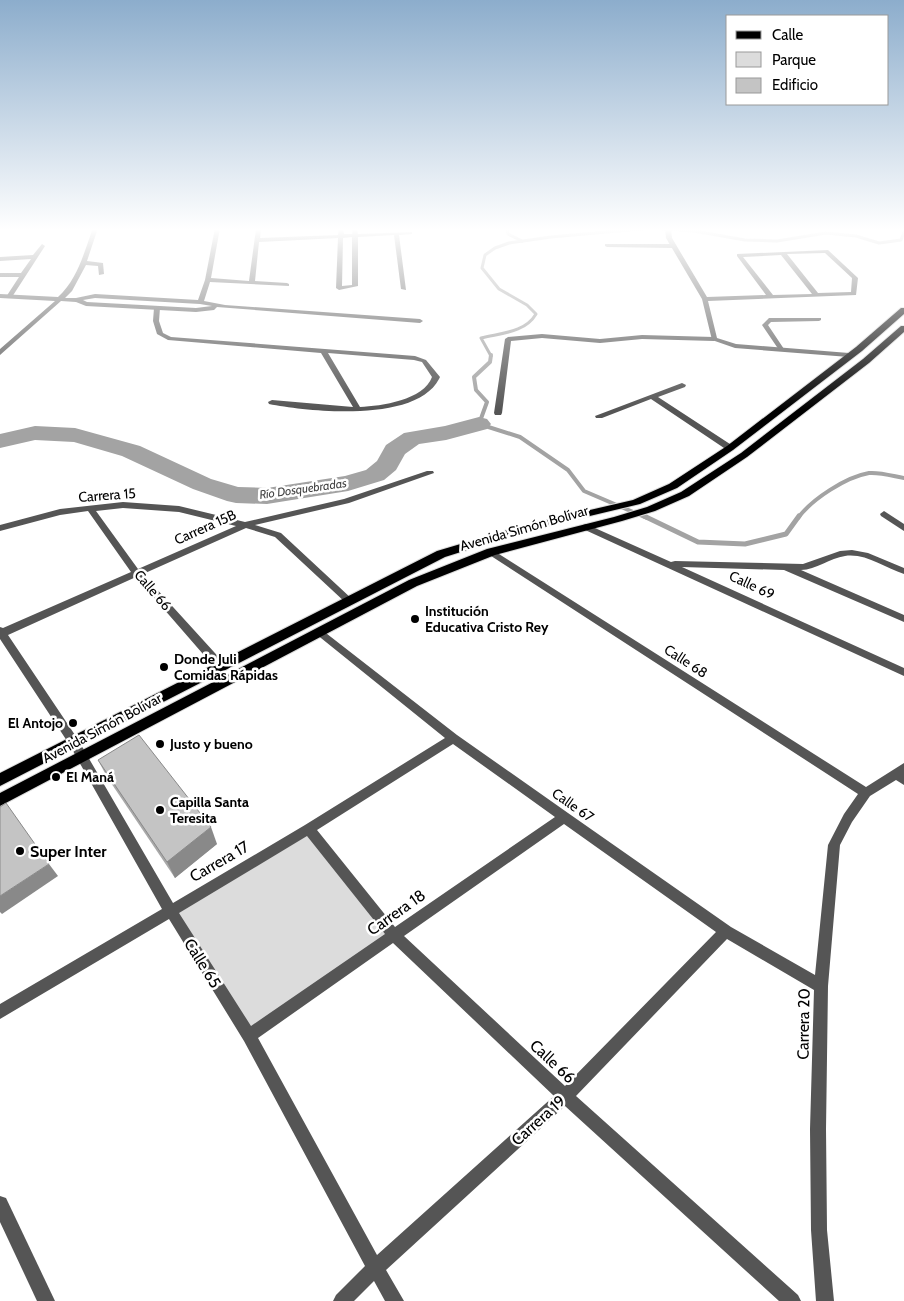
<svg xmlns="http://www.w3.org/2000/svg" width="904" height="1301" viewBox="0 0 904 1301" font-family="Cabin,sans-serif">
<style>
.green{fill:#dcdcdc}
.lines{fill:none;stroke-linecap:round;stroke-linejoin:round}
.stream-far2{stroke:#a3a3a3;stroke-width:3}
.stream-far1{stroke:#a3a3a3;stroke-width:4}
.stream{stroke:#a3a3a3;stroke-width:5}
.river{fill:#a3a3a3;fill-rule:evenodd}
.primary-casing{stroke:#dbdbdb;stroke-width:2}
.service{fill:#555;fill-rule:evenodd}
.minor{fill:#555;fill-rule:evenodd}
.primary{fill:#000;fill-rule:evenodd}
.wall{fill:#a9a9a9}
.shaded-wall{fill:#898989}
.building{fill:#c4c4c4;stroke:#898989}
.poi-dot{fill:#000;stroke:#fff;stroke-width:2}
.labels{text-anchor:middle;stroke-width:5;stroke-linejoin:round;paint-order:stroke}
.far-water-label{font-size:12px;font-style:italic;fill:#444;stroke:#fff}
.street-label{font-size:14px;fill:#000;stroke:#fff}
.poi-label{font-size:14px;font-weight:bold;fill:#000;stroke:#fff;text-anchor:start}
.near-poi-label{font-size:16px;font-weight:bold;fill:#000;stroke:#fff;text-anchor:start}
.near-street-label{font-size:16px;fill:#000;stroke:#fff}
</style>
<rect width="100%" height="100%" fill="#fff"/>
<path class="green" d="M309 829 394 935 249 1036 170 910Z"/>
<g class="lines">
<g class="stream-far2">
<path d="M507 228 508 234 522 241"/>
<path d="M491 356 481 338C500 333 525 333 536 314L527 305 499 289 482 268 485 255 495 248 509 243 551 237 651 228 694 231 745 240 777 241 826 233 856 236 879 243 901 240 904 232"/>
</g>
<g class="stream-far1">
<path d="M491 355 490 362 474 377 476 390 487 402 479 424 520 437 568 470 584 491 647 518"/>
<path d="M798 518C812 499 846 477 869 473 880 472 893 476 904 478"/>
</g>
<path class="stream" d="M644 516 698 542 745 544 786 534 799 516"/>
<path class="river" d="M479 417 487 419 491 424 487 429 446 440 419 444 405 454 396 470 384 480 348 491 267 504 236 503 227 501 193 489 122 456 74 442 35 440 0 448V434L35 426 75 428 140 446 211 479 238 487 267 488 345 476 366 470 377 461 386 445 404 433 445 426Z"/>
<g class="primary-casing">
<g id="primary">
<path d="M901 308H904V314L862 351 733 450 677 488 640 504 527 531 445 557 0 786V773L437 551 521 526 633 500 669 484 727 446 856 347Z"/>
<path d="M901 326H904V332L869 363 747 457 689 496 655 511 622 521 495 555 417 586 0 806V793L409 580 487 549 614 517 647 507 681 492 741 453 863 359Z"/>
</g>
</g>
<g class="service">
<path d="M42 244 45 246 12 297 7 298 6 297 19 277H0V273H21L31 259 0 261V257L33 255Z"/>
<path d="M605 244H673L676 246 673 248 607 247 605 246Z"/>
<path d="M157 306 160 308 159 321 163 333 171 337 415 356 426 360 440 377 439 379C416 423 310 412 269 404L268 402 272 400 353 407 321 353 168 340 157 334 153 321 154 308ZM328 353 414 360 422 362 432 377C424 400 381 406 360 407Z"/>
<path d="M821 318V320L819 321 771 322 768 325 784 349 781 351 779 350 762 325 769 318Z"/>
<path d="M542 334 600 339 642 335 714 337 717 339 714 341 642 339 600 343 542 338 511 341 502 413 501 415H495L494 413 505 339 508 337Z"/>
<path d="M682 383 686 385 685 387 658 397 733 446V450H727L651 399 602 418H596L595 416Z"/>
</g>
<g class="minor">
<path d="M93 228H98L87 261 103 263 104 274 99 275 98 266 86 265 72 291 65 298H76L95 294 198 300 205 280 215 228H220L211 278 249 281 256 229 261 230 260 238 338 235 339 228H343L344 234H352L353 228H357L358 234 412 232V234L399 235 406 290 401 289 394 235 358 237V286L339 290 336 288 338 238 259 242 255 281 287 283 289 284V286L210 282 204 301 225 305 420 319 423 321 420 323 217 307 214 310 196 312 86 306 76 302 61 301 0 355V349L55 301 0 298V294L58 297C78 279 84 252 93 228ZM352 237V285L342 286 343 238ZM95 298 200 304 212 306 196 308 87 302 83 300Z"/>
<path d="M665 228H671L672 238 707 297 766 295 737 256V254L828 250 858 278 856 295 708 301 717 338 736 344 849 353 852 355 849 357 735 348 712 340 702 299 666 238ZM825 253 852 278 851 292 818 293 787 254ZM781 255 812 294 773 295 743 257Z"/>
<path d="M427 471H433L434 473 349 503 255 525 281 533 352 599 354 601 352 603H346L275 537 246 528 143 574 224 663 225 666 224 669H216L136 577 8 635 77 738 173 903 305 825 445 738 316 634 314 632 319 628 322 630 457 735 568 813 731 927 815 975 828 845 844 814 858 794 488 554 487 552 491 549 866 787 904 763V785L896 780 870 796 852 822 840 845 828 986 826 1129 827 1230 834 1301H816L811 1230 810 1129 814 990 727 939 576 1096 798 1295 801 1301H779L565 1106 386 1270 404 1301H385L374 1281 354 1301H333L336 1295 365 1266 244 1041 169 919 0 1019V1004L162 909 69 744 0 639V627L3 628 131 572 88 511 60 515 0 531V525L60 509 123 502 179 506 245 522 344 499ZM123 508 179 512 236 526 138 569 96 511ZM453 744 555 817 395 927 317 830ZM564 824 716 932 565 1086 404 936ZM307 836 385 934 251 1026 179 913ZM393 943 554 1096 377 1255 258 1038Z"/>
<path d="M884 511 904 524V531L881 516 880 514Z"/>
<path d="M586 524 671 562 675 561 803 564 840 551 852 550 868 553 904 568V574C885 568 866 553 845 556 830 558 816 570 801 570L904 615V622L784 570 682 567 904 668V676L583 529 582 527 583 525Z"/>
<path d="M0 1196 6 1198 55 1301H37L0 1222Z"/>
</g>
<use href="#primary" class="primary"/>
</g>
<path class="wall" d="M98 760 217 844 175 878 107 777Z"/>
<g class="shaded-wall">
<path d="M211 827 217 844 175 878 167 862Z"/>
<path d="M49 864 58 876 2 914 0 912V896Z"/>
</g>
<g class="building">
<path d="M139 735 211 827 167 862 98 760Z"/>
<path d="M6 803 49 864 0 896V807Z"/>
</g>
<linearGradient id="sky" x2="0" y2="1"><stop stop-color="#8cadcc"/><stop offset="0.56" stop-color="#fff"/><stop offset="1" stop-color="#fff" stop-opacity="0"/></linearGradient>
<rect width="904" height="410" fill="url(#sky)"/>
<g class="poi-dot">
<circle cx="415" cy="619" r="5"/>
<circle cx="164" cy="667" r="5"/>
<circle cx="73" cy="723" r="5"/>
<circle cx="160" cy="744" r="5"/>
<circle cx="56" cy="777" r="5"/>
<circle cx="160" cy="810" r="5"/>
<circle cx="20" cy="851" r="5"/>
</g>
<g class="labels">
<g class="far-water-label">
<text transform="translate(303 489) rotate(-8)" y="4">Río Dosquebradas</text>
</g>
<g class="street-label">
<text transform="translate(107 495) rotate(-4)" y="5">Carrera 15</text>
<text transform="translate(205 527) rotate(-24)" y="5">Carrera 15B</text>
<text transform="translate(524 528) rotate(-16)" y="5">Avenida Simón Bolívar</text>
<text transform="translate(752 585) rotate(25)" y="5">Calle 69</text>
<text transform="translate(153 590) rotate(49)" y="5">Calle 66</text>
<text transform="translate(686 661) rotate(33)" y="5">Calle 68</text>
<text transform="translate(102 728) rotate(-28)" y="5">Avenida Simón Bolívar</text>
<text transform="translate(573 805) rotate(35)" y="5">Calle 67</text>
</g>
<g class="poi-label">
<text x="425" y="616">Institución<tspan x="425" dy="16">Educativa Cristo Rey</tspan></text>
<text x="174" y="664">Donde Juli<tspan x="174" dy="16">Comidas Rápidas</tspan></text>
<text x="63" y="728" text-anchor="end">El Antojo</text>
<text x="170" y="749">Justo y bueno</text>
<text x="66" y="782">El Maná</text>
<text x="170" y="807">Capilla Santa<tspan x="170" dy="16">Teresita</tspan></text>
</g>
<g class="near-poi-label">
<text x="30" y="857">Super Inter</text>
</g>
<g class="near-street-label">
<text transform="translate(219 861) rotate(-30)" y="6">Carrera 17</text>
<text transform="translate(396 912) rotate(-35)" y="6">Carrera 18</text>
<text transform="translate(203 963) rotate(58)" y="6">Calle 65</text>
<text transform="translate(803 1024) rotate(-89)" y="6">Carrera 20</text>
<text transform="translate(553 1061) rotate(43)" y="6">Calle 66</text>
<text transform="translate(538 1120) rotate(-42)" y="6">Carrera 19</text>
</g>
</g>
<rect x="726" y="15" width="162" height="90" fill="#ffffff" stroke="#999999"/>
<rect x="736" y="31" width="25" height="8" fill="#000000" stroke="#999999"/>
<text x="772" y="40" font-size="15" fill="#000000">Calle</text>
<rect x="736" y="52" width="25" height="15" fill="#dcdcdc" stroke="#999999"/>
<text x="772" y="65" font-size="15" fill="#000000">Parque</text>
<rect x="736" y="78" width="25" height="15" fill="#c4c4c4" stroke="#999999"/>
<text x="772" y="90" font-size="15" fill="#000000">Edificio</text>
</svg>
